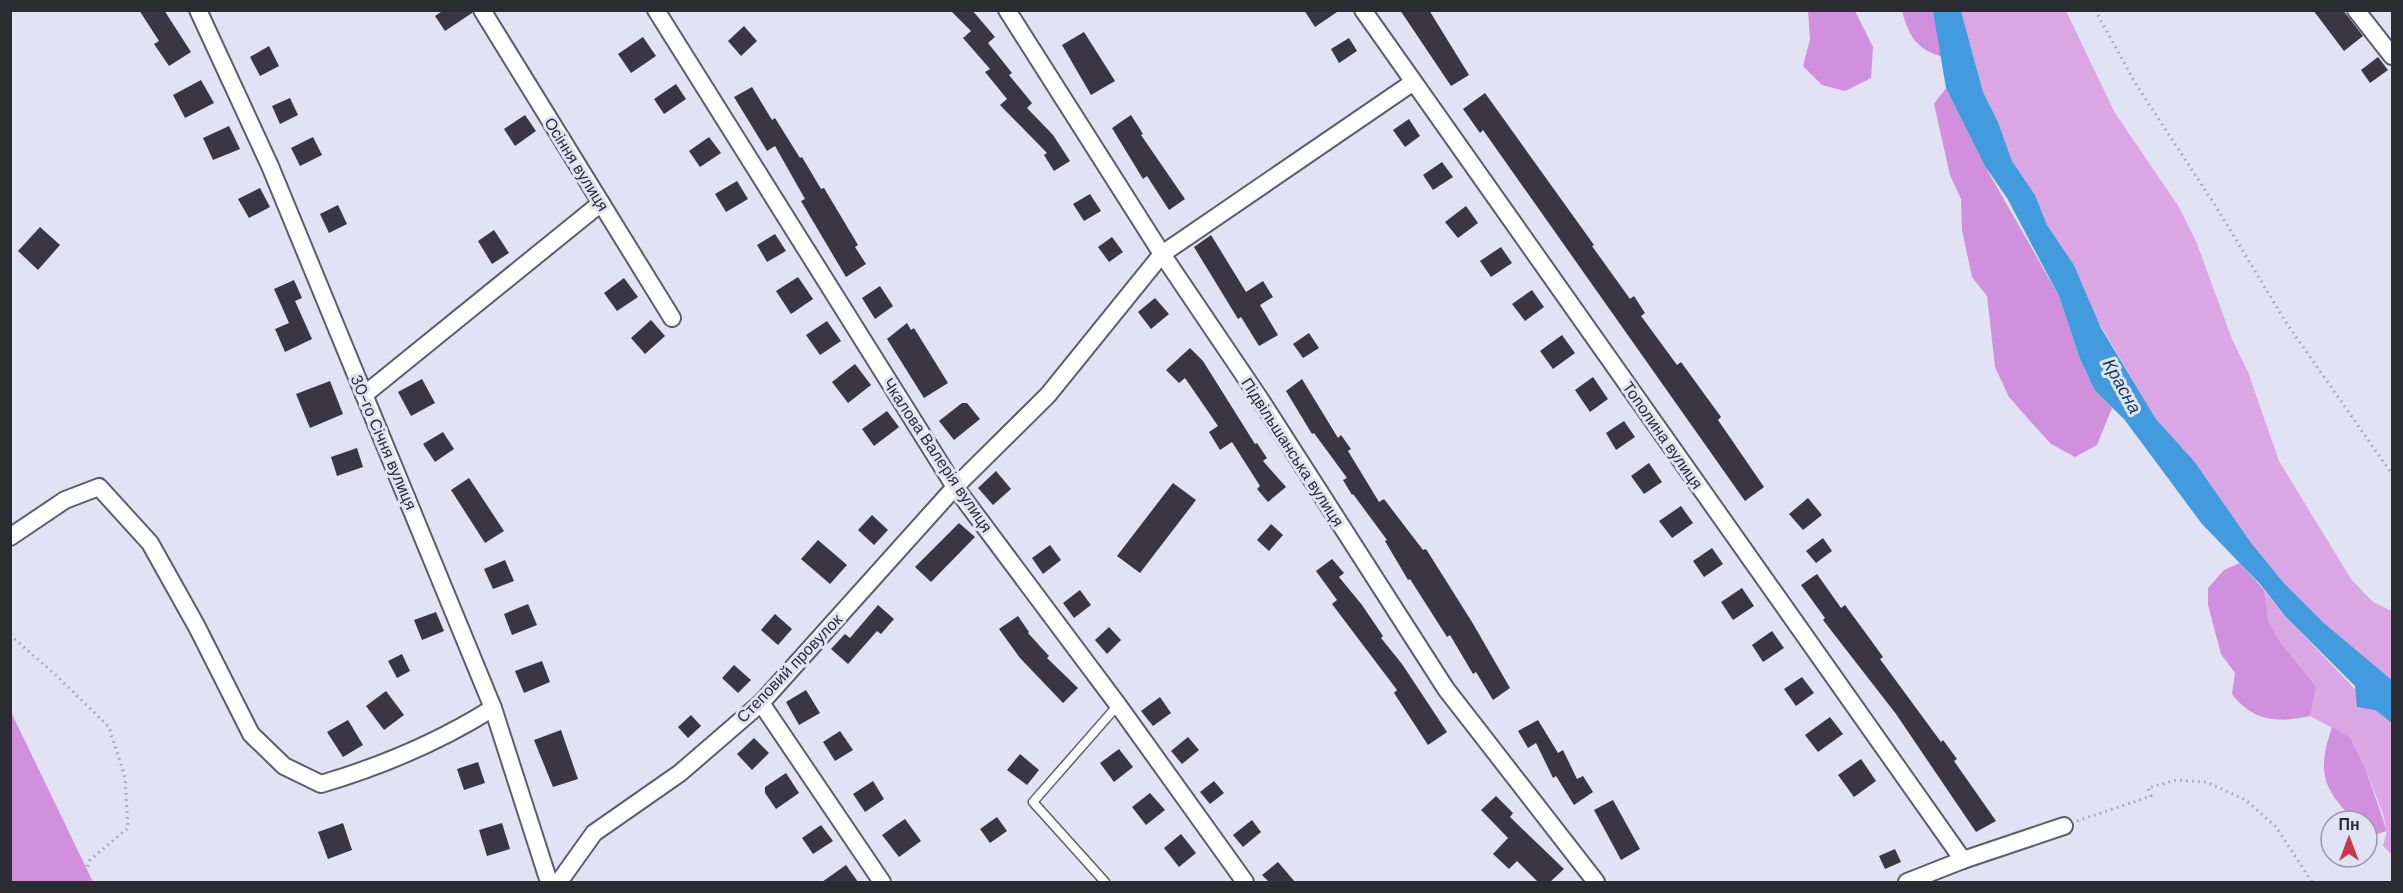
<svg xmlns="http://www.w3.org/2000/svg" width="2403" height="893" viewBox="0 0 2403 893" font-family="'DM Sans',sans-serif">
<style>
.green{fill:#dba6e4}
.forest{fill:#d190de}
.water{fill:#419bdd}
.building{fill:#3b3643}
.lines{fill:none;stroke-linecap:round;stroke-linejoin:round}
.service-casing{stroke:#5c5d6c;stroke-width:11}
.minor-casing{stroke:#5c5d6c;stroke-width:20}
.path{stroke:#a0a1af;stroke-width:3;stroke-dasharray:1.5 4.5;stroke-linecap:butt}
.service{stroke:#fff;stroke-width:8}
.minor{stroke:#fff;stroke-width:16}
.labels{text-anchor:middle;stroke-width:6;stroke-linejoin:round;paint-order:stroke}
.street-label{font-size:16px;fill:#2b2b32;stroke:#e1e2f4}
.water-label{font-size:18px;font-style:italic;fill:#143954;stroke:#e1e2f4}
</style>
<rect width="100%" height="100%" fill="#e1e2f4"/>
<g class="green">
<path d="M1961 11H2066L2115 113 2179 207 2196 241 2232 339 2248 372 2279 461 2351 579 2373 602 2392 611V680L2325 624 2284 583 2252 544 2194 461 2156 419 2099 323 2074 265 2047 225 2035 195 2012 161 1998 122 1983 92Z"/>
<path d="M2264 590 2285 616 2375 710 2392 723V855L2383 846 2387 831 2383 814 2365 767 2350 737 2310 716C2318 666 2281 659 2268 622 2265 612 2266 600 2264 590Z"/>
</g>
<g class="forest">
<path d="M1808 11H1855L1873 47 1871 78 1845 91 1822 85 1803 66 1810 39Z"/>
<path d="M1902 11H1933L1943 57C1916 49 1909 37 1902 11Z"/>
<path d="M1946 88 1985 166 2059 296 2080 359 2095 391 2112 408 2097 445 2075 457 2051 444 2030 421 2009 397 1995 367 1987 296 1972 277 1962 230 1961 199 1950 175 1934 104Z"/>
<path d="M2240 563 2264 590 2268 621 2279 641 2316 687 2310 716C2279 723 2253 722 2232 694L2235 673 2221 654 2208 605V588L2224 570Z"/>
<path d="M10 712H11L93 882H11Z"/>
<path d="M2332 727 2350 737 2365 767 2387 831 2371 836 2367 832V821H2355C2322 788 2317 772 2332 727Z"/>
</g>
<path class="water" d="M1933 11H1961L1983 92 1998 122 2012 161 2035 195 2047 225 2074 265 2101 328 2156 419 2194 461 2252 544 2284 583 2325 624 2392 680V723L2375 710 2357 707 2355 686 2285 616 2261 585 2202 524 2124 419 2095 391 2080 359 2059 296 2007 198 1985 166 1946 88Z"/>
<g class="building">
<path d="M139 10H164L191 52 169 66 154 44 159 41Z"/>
<path d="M444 10H472V13L445 31 435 16Z"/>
<path d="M950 10H972L995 37 988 43 1012 73 1009 75 1032 103 1027 108 1053 135 1070 161 1054 171 1044 155 1047 153 1000 105 1007 99 985 72 990 69 963 38 971 31Z"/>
<path d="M1304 10H1340L1315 27Z"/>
<path d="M1400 10H1429L1469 75 1451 86Z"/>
<path d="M2313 10H2343L2363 36 2344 51Z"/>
<path d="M744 26 757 41 741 56 728 41Z"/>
<path d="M1084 32 1115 81 1091 95 1062 45Z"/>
<path d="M643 37 656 56 631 73 618 54Z"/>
<path d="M1349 38 1357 51 1339 63 1331 49Z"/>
<path d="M269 46 279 66 260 76 250 57Z"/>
<path d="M2378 57 2388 70 2370 83 2361 70Z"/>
<path d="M201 80 214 103 185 118 173 95Z"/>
<path d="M676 84 686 99 664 114 654 99Z"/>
<path d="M752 87 772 120 775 118 800 158 802 157 821 189 824 188 858 245 855 247 866 264 846 277 801 201 805 199 775 146 767 151 734 97Z"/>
<path d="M1485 93 1594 245 1592 246 1630 299 1634 296 1645 313 1641 316 1677 365 1681 362 1721 417 1718 420 1764 487 1745 501 1483 130 1480 133 1463 109Z"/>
<path d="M290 98 298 115 280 124 272 106Z"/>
<path d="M525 115 536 131 515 146 504 129Z"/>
<path d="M1131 115 1143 134 1141 135 1185 199 1169 210 1147 176 1143 179 1112 128Z"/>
<path d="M1409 119 1420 136 1405 147 1393 130Z"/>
<path d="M229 126 240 149 213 160 203 138Z"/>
<path d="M313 137 322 155 300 166 291 148Z"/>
<path d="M709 137 721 153 700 167 689 151Z"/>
<path d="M1442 162 1453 177 1433 190 1423 175Z"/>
<path d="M737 181 748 199 726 212 715 194Z"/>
<path d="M260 188 270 207 249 218 238 199Z"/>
<path d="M1090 194 1101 211 1084 221 1073 204Z"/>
<path d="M338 205 347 224 329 233 320 214Z"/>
<path d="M1466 206 1478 223 1458 238 1445 222Z"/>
<path d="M40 227 60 245 38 270 18 251Z"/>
<path d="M494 230 509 253 492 264 478 241Z"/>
<path d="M775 234 786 251 767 262 757 245Z"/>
<path d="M1211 235 1246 292 1263 281 1273 297 1260 305 1278 335 1259 346 1241 317 1238 319 1194 247Z"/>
<path d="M1112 237 1123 252 1109 262 1098 247Z"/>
<path d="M1501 247 1512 263 1491 277 1480 261Z"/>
<path d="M798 277 813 299 791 314 776 291Z"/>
<path d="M624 278 638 297 617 311 604 293Z"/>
<path d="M294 280 302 298 295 301 312 339 285 352 275 329 289 323 274 289Z"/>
<path d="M880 286 893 306 875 319 862 298Z"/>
<path d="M1532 290 1544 307 1525 321 1512 304Z"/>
<path d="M1155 298 1169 314 1151 329 1138 312Z"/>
<path d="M651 320 665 336 645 354 631 338Z"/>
<path d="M827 321 841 341 820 355 806 335Z"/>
<path d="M907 323 911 330 914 328 948 383 924 398 887 339Z"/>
<path d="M1309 333 1319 348 1303 358 1293 344Z"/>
<path d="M1562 335 1575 353 1553 369 1540 351Z"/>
<path d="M1190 348 1203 361 1255 444 1257 443 1267 458 1263 461 1286 487 1268 502 1257 489 1260 486 1232 442 1220 450 1209 432 1218 426 1185 378 1179 383 1166 370Z"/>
<path d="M855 364 871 385 848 403 832 382Z"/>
<path d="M1593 377 1608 399 1590 412 1575 390Z"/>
<path d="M422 379 435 403 411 416 398 392Z"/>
<path d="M1302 379 1338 438 1341 435 1351 449 1348 451 1379 502 1384 499 1423 550 1426 549 1472 622 1510 688 1493 700 1476 672 1473 674 1450 635 1447 637 1410 579 1408 580 1385 541 1387 540 1353 494 1352 495 1343 480 1347 478 1314 433 1312 434 1286 391Z"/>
<path d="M330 381 343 414 310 428 296 394Z"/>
<path d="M962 403H967L980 419 954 440 939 421Z"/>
<path d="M887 411 899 427 874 446 862 429Z"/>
<path d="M1624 421 1635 437 1616 450 1606 433Z"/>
<path d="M443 432 454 449 435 462 423 444Z"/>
<path d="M357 448 363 467 337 476 331 457Z"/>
<path d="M1649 463 1662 482 1644 494 1631 476Z"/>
<path d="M996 471 1011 489 993 505 978 488Z"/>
<path d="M469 478 504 531 485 543 451 490Z"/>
<path d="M1173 483 1196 500 1140 573 1117 556Z"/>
<path d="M1808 498 1822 515 1803 530 1789 514Z"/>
<path d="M1681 506 1693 523 1672 538 1659 521Z"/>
<path d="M872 515 888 530 874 545 858 530Z"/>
<path d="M959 523 975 537 931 582 915 567Z"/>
<path d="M1271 524 1283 535 1269 551 1257 540Z"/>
<path d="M1823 538 1832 551 1816 563 1806 551Z"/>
<path d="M818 540 847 565 830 584 801 559Z"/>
<path d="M1050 545 1061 560 1043 574 1032 558Z"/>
<path d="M1712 548 1723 564 1704 577 1693 561Z"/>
<path d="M1332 559 1344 573 1339 577 1362 605 1383 636 1381 638 1402 664 1447 732 1428 745 1394 693 1397 690 1332 604 1337 600 1316 571Z"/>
<path d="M505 560 514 581 493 589 484 569Z"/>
<path d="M1817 574 1841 608 1845 605 1870 639 1883 657 1880 659 1941 742 1943 740 1957 759 1954 761 1996 821 1976 832 1896 714 1823 620 1825 618 1801 585Z"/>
<path d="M1742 588 1754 606 1733 620 1721 602Z"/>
<path d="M1080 590 1091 605 1074 618 1063 603Z"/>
<path d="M528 604 537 625 512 635 504 614Z"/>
<path d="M878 605 894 619 881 634 877 631 848 664 831 649 845 634 850 638Z"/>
<path d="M436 612 444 631 422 640 414 620Z"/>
<path d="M775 614 792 629 778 645 761 630Z"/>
<path d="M1018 616 1029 632 1028 633 1049 656 1047 658 1078 688 1063 703 1020 658 999 629Z"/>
<path d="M1109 627 1121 640 1107 654 1095 640Z"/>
<path d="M1772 631 1784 648 1763 662 1752 645Z"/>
<path d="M402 654 410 671 397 678 388 661Z"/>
<path d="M542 661 550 682 524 693 515 671Z"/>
<path d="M734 665 751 680 738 693 722 678Z"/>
<path d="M1802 677 1814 693 1796 706 1784 689Z"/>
<path d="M806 690 820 713 799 725 786 702Z"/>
<path d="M386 691 404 715 384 730 366 706Z"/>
<path d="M1160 697 1171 713 1153 726 1141 711Z"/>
<path d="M691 715 701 726 688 738 678 727Z"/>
<path d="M1830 717 1843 734 1818 752 1805 735Z"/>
<path d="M348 720 363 745 343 757 327 732Z"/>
<path d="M1538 720 1558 753 1563 750 1577 779 1583 776 1593 792 1574 805 1556 776 1553 778 1536 743 1528 748 1518 731Z"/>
<path d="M561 730 578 779 553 787 534 740Z"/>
<path d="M840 731 853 750 835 761 823 742Z"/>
<path d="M1188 737 1199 750 1182 764 1171 751Z"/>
<path d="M754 738 769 753 752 770 737 754Z"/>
<path d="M1119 749 1133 767 1114 782 1100 763Z"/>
<path d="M1020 754 1039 770 1027 785 1007 770Z"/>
<path d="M1861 759 1876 781 1854 797 1838 775Z"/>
<path d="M478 762 485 783 464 790 457 769Z"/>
<path d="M786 773 799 793 776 809 765 793V787Z"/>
<path d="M873 781 884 799 865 812 853 794Z"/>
<path d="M1214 781 1224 793 1210 804 1200 792Z"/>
<path d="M1150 793 1165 810 1146 825 1132 807Z"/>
<path d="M1496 796 1513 813 1510 817 1564 869 1550 882H1538L1517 861 1509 869 1493 854 1508 838 1481 810Z"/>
<path d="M1613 800 1640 849 1621 860 1594 810Z"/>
<path d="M997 817 1007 831 990 843 980 829Z"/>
<path d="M905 819 921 841 899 857 882 835Z"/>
<path d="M1252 820 1261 832 1243 847 1233 835Z"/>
<path d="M343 823 352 850 328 859 318 832Z"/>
<path d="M502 823 510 849 487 856 479 830Z"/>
<path d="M821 825 833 841 813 854 802 838Z"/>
<path d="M1181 834 1196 853 1179 867 1164 848Z"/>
<path d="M1895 849 1901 862 1885 869 1879 856Z"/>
<path d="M1278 862 1295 882H1269L1262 875Z"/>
<path d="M846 865 858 882H822Z"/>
</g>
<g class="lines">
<g class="service-casing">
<path id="service" d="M1105 882 1033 802 1118 705"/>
</g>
<g class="minor-casing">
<g id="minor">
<path d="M198 10 270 166 493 708 549 882"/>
<path d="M482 10 672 318"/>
<path d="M656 10 955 487 1118 705 1245 882"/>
<path d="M1007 10 1162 254 1260 399 1446 689 1596 882"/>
<path d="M1363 10 1963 860"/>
<path d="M2356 10 2392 56"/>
<path d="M364 395 601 203"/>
<path d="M10 537 65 500 99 487 150 543 197 627 251 734 284 766 321 784C382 766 439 742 493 708"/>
<path d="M761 703 882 882"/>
<path d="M559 882 594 833 680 773 761 703 955 487 1048 395 1162 254 1412 83"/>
<path d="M1907 882 1963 860 2064 826"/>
</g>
</g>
<g class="path">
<path d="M2095 10 2137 86 2215 205 2287 324 2392 474"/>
<path d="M10 635 58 677 109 727 125 777 128 828 90 860 81 882"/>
<path d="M2077 821 2151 796 2148 788 2176 780 2206 782 2246 800 2276 827 2312 882"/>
</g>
<use href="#service" class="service"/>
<use href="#minor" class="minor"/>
</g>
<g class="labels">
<g class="street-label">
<text transform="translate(577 164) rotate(58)" y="6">Осіння вулиця</text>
<text transform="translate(1663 435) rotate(55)" y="6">Тополина вулиця</text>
<text transform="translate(384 442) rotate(67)" y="6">30-го Січня вулиця</text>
<text transform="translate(1293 452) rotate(57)" y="6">Підвільшанська вулиця</text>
<text transform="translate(938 455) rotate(56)" y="6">Чкалова Валерія вулиця</text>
<text transform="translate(789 668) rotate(-46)" y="6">Степовий провулок</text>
</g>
<g class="water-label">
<text transform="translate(2122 386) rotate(61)" y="6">Красна</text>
</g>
</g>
<rect width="2403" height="893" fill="none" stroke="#2b2b32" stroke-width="24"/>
<g transform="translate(2349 839)"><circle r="28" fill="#e1e2f4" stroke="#9899a6" stroke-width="1.5"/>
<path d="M0-4.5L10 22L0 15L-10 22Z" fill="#c83849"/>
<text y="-9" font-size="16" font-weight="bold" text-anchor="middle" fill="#2b2b32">Пн</text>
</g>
</svg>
